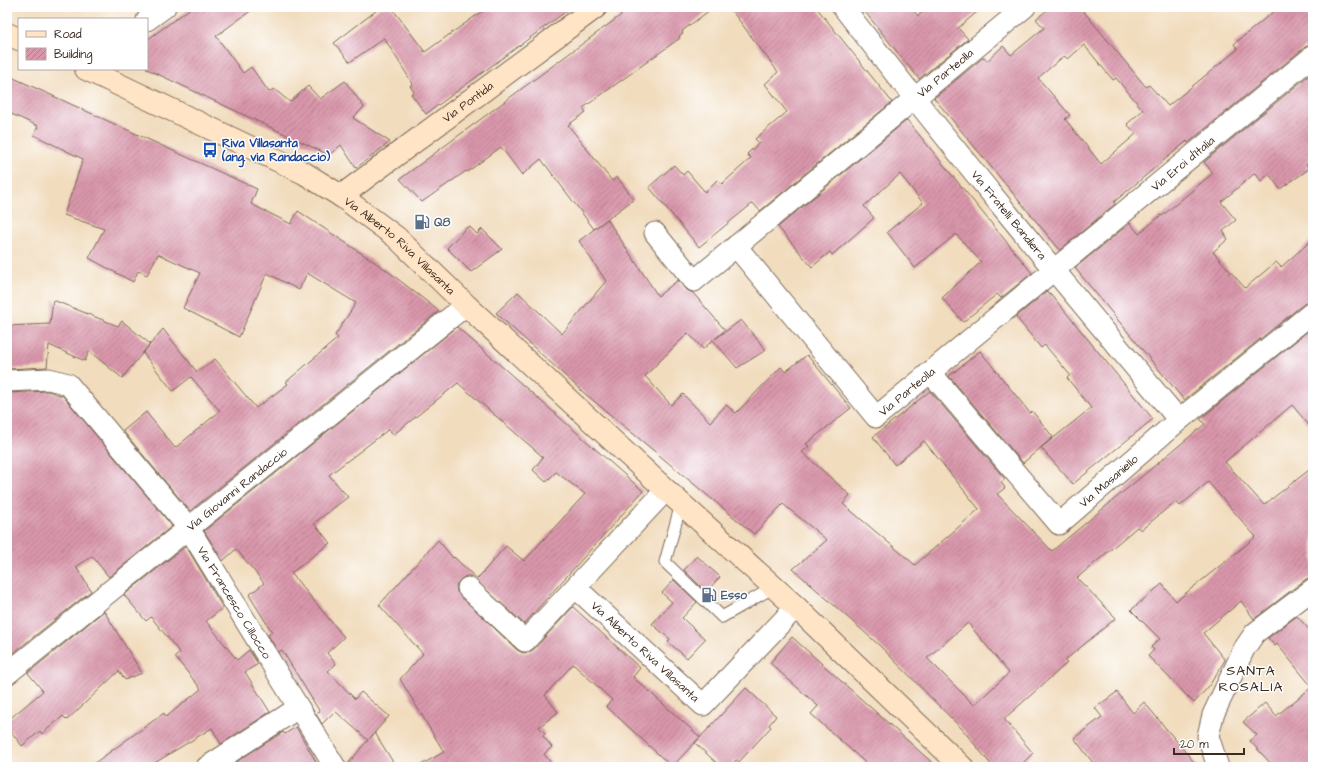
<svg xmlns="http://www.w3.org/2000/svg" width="1320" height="774" viewBox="0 0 1320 774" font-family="'Architects Daughter',sans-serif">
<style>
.building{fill:url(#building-hatch);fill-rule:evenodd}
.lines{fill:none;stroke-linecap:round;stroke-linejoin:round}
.lane-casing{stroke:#7b6856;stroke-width:13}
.street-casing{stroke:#7b6856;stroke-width:23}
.secondary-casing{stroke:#7b6856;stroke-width:24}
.lane{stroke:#fff;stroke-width:11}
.street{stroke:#fff;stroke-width:21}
.secondary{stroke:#ffe4c6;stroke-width:22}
.labels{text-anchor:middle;stroke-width:3;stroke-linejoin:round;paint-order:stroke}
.street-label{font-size:12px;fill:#3b2a1e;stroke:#fff}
.transit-label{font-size:12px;font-weight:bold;fill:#164399;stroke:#fff;text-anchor:start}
.service-label{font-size:12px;font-weight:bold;fill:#4e5e75;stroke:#fff;text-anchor:start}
.quarter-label{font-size:14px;letter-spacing:1px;fill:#3b2a1e;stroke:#fff}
</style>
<defs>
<pattern id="building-hatch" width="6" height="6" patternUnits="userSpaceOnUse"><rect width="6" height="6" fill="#d996ab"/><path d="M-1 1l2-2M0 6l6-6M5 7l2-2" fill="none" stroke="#b17b8b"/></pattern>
</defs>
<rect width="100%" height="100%" fill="#fff"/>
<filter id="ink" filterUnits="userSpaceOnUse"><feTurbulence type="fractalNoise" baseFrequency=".025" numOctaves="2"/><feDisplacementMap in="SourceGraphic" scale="8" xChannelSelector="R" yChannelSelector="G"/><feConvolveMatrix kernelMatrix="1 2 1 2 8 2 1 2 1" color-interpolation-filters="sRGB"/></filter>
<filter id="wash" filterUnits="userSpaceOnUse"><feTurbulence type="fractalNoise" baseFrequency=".012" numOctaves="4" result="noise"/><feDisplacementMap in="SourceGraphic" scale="16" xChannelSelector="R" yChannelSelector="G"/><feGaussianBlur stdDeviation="0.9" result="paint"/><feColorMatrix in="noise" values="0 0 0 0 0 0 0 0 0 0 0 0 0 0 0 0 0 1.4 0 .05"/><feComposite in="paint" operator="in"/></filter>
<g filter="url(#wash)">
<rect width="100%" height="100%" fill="#f1dcbd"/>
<g id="blocks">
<g class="building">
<path d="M192 7H256L216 36 243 73 251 67 269 92 274 89 290 102 308 86 320 99 345 81 364 107 353 118 390 142 356 168 341 145 329 155 147 69V40Z"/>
<path d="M381 7H391L425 52 488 7H572L426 114 411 94 414 92 410 86 413 84 384 38 350 62 334 43Z"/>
<path d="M632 7H714L682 31 683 33 679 36 680 38 583 108 586 112 568 125 612 181 617 177 634 199 594 229 541 159 522 175 501 147 467 172 466 171 422 202 400 179Z"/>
<path d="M729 7H816L892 102 760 211 753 203 699 247 649 187 674 165 683 175 687 171 705 192 717 180 722 184 751 158 747 154 759 143 755 139 787 112 765 84 778 72Z"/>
<path d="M861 7H911L918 16 928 7H983L958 28 968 39 919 79Z"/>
<path d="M1051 7H1080L1146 87 1149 85 1168 106 1238 49 1234 44 1279 7H1313V44L1305 47 1188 143 1187 141 1114 202 1115 204 1060 250 934 98 984 57 987 61 1003 46 1011 55 1044 28 1036 19ZM1084 45 1113 80 1116 78 1143 110 1127 124 1136 134 1101 164 1065 119 1070 115 1038 78 1064 56 1068 59Z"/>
<path d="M1313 72V159L1306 165 1309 169 1280 189 1269 174 1261 181 1255 173 1221 202 1236 220 1223 231 1228 239 1213 252 1245 288 1276 262 1281 267 1313 239V300L1305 303 1184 400 1075 268 1130 223 1139 234 1161 215 1162 216 1213 173 1204 162Z"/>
<path d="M7 75 257 189 251 204 291 224 298 211 385 269 439 311 190 511 123 431 146 412 175 448 220 411 191 377 173 391 143 353 163 329 197 372 215 359 256 408 288 384 286 382 338 338 335 335 356 303 307 273 299 290 267 273 239 337 183 308 200 273 158 254 147 275 138 271 133 282 89 258 104 229 64 215 83 159 34 135 38 126 7 112Z"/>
<path d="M907 120 1032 273 1001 298 997 294 963 322 942 298 981 262 956 234 915 268 887 232 923 203 900 174 864 206 874 218 832 255 830 252 812 267 778 227Z"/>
<path d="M607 219 658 296 678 280 685 289 693 293 725 330 715 339 741 320 766 350 737 368 713 340 703 349 688 333 645 376 671 405 683 394 710 422 726 405 736 413 781 367 785 372 807 355 851 408 806 444 809 446 802 452 850 495 843 504 915 565 979 509 924 441 895 465 873 437 930 391 1005 479 1001 482 1005 488 997 494 1052 551 1205 424 1200 419 1313 327V430L1292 405 1225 462 1264 505 1313 467V577L1306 579 1254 619 1241 601 1203 633 1225 660 1209 686 1194 703 1148 656 1154 650 1151 647 1160 639 1131 610 1162 584 1176 601 1256 537 1208 482 1180 506 1176 501 1141 530 1137 527 1077 578 1116 618 1064 661 1067 663 1004 719 1033 753 1019 767H993L963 730 879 645 793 569 827 540 783 504 754 534 583 392 496 313 518 292 562 334 606 281 579 241ZM968 623 1009 673 974 705 927 658Z"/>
<path d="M467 227H470L477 234 482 229 502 249 471 272 447 248Z"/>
<path d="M1047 291 1049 294 1050 293 1153 419 1073 484 1041 448 1091 408 1067 378 1070 375 1045 345 1041 348 1016 317Z"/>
<path d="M53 300 118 326 122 321 150 344 122 378 89 351 85 361 49 345 47 367 7 369V326L50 324Z"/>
<path d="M457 327 643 491 524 624 471 576H465L460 580 456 585 457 592 517 650 523 653 529 652 534 649 573 607 640 668 633 677 700 737 672 767 606 706 612 700 573 664 545 695 558 712 539 727 545 733 543 736 552 747 544 754 554 767H417L444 752 400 679 423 654 379 605 438 540 453 558 454 557 477 579 506 546 524 561 585 494 556 472 546 482 533 470 543 457 458 383 393 435 389 429 329 475 348 497 314 523 330 543 291 573 344 637 327 653 336 664 328 671 355 699 361 692 389 716 369 739 375 733 396 767H347V765L368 740 335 711 322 724 316 714 320 712 282 650 278 652 268 635 272 632 249 595 264 583 236 549 223 561 204 531Z"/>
<path d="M980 351 1030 413 1032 411 1053 437 1023 463 949 376Z"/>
<path d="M48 391 63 396 172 526 109 577 92 556 76 567 91 591 12 654 7 648V393Z"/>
<path d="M186 546 223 608 206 621 237 660 249 650 258 664 245 672 270 712 221 744 212 728 148 767H89L164 713 166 717 201 689 175 657 180 653 151 617 146 621 124 595Z"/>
<path d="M697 556 720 577 706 592 684 570Z"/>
<path d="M674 580 697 602 682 618 705 639 687 658 668 642 670 639 652 624 672 602 662 593Z"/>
<path d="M104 611 142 673 125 680 119 671 67 720 63 716 42 734 40 731 22 746 7 726V721L43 691 28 673Z"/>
<path d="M1297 616 1313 634V767H1274L1250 741 1257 735 1243 722 1265 703 1276 716 1312 687 1277 644 1275 646 1268 638Z"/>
<path d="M792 637 937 767H870L811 714 818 706 770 663Z"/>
<path d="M746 688 776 716 769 725 771 727 739 762 736 760 730 767H721L695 743Z"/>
<path d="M1117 692 1133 713 1144 702 1198 767H1096L1074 738 1102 717 1095 708Z"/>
<path d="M296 727 319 767H235L233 764 283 732 285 734Z"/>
</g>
</g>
</g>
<g filter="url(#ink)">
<use href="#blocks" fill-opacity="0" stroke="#7b6856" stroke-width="1"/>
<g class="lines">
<g class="lane-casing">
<path id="lane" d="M681 504 665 562 722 617 774 587"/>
</g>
<g class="street-casing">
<g id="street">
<path id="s1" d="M843 7C952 148 1065 284 1179 420"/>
<path d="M147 20 165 7"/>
<path id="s2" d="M655 233 694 281 1025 7"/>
<path id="s3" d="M736 246 876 417 1313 56"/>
<path id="s4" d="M930 372 1059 524 1179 420 1313 312"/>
<path id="s5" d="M7 381 49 379 68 384 188 527 335 767"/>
<path d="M468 588 525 641 666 490"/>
<path id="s6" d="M576 588 703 705 796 607"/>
<path id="s7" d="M7 674 466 305"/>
<path d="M207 767 298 708"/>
<path d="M1218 767 1208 736 1213 715 1244 649 1255 633 1313 589"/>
</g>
</g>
<g class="secondary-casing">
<g id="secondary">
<path d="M7 34 19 39"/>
<path id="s8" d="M86 69 304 173 341 196 396 237 466 305 666 490 796 607 962 767"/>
<path id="s9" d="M341 196 596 7"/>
</g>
</g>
<use href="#lane" class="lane"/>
<use href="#street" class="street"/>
<use href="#secondary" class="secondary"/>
</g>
</g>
<defs>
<g id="bus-bare" transform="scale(1.2)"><path d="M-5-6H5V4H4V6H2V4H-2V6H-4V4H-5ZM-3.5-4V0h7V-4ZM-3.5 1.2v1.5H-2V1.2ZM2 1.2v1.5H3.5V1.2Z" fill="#1a4fb4" stroke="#fff" stroke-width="2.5" paint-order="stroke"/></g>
<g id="fuel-bare" transform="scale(1.2)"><path d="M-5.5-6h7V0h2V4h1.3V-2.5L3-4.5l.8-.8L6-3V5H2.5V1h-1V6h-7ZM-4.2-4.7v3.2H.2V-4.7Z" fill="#5c6f8a" stroke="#fff" stroke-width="2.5" paint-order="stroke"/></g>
</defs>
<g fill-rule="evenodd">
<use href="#bus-bare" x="210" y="150"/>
<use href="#fuel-bare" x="422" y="222"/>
<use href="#fuel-bare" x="709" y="595"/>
</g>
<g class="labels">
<g class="street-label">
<text dy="4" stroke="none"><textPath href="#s2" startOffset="388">Via Parteolla</textPath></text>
<text dy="4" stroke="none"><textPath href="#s9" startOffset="158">Via Pontida</textPath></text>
<text dy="4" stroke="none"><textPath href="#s3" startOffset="619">Via Eroi d'Italia</textPath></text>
<text dy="4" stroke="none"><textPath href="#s1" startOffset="266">Via Fratelli Bandiera</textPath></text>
<text dy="4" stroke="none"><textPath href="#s8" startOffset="362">Via Alberto Riva Villasanta</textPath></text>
<text dy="4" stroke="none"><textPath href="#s3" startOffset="261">Via Parteolla</textPath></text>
<text dy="4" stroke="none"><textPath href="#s4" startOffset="265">Via Masaniello</textPath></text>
<text dy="4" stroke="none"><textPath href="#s7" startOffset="295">Via Giovanni Randaccio</textPath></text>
<text dy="4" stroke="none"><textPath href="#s5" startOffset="337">Via Francesco Cillocco</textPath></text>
<text dy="4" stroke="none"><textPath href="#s6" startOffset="94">Via Alberto Riva Villasanta</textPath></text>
</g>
<g class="transit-label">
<text x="222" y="147">Riva Villasanta<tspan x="222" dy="14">(ang. via Randaccio)</tspan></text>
</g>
<g class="service-label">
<text x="434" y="226">Q8</text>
<text x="721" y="599">Esso</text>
</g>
<g class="quarter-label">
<text x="1251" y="675">SANTA<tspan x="1251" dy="16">ROSALIA</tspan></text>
</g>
</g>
<rect width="1320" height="774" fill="none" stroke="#fff" stroke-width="24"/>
<rect x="18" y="18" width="130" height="52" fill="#ffffff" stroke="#b1aaa5"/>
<rect x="26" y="31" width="20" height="6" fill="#ffe4c6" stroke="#b1aaa5"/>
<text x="54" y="38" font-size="12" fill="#3b2a1e">Road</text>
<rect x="26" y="48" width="20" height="12" fill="url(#building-hatch)" stroke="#b1aaa5"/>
<text x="54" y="58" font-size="12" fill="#3b2a1e">Building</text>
<path d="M1174 748v6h70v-6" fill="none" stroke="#3b2a1e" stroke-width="2"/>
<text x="1180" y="748" font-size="12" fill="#3b2a1e" stroke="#ffffff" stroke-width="3" paint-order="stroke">20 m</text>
</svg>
